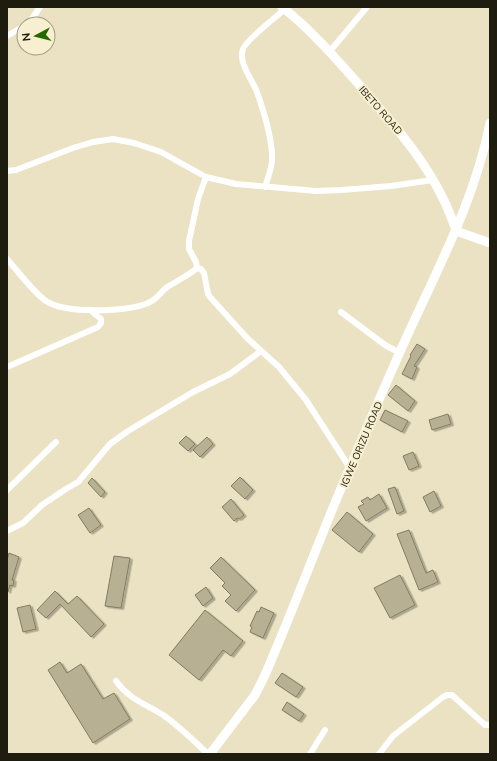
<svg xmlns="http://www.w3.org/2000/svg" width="497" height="761" viewBox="0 0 497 761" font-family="Mulish,sans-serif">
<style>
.building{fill:#b8b093;stroke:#837c60;filter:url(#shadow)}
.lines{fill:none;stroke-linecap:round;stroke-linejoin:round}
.street{stroke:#fff;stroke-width:6}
.secondary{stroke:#fff;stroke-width:9}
.labels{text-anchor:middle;stroke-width:4;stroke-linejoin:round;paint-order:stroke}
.street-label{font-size:10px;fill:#1e1b0f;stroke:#f7efd0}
</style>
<defs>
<filter id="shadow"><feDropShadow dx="2.5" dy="1.5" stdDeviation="0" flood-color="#0004"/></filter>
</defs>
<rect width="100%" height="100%" fill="#eae2c3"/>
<g class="building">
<path d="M417 344 425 349 414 366 417 367 412 379 402 374 411 356 410 355Z"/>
<path d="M396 385 415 401 408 411 388 395Z"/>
<path d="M385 410 408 421 402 432 380 420Z"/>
<path d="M448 414 451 424 432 430 429 420Z"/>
<path d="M186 436 195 444 188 451 179 443Z"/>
<path d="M207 437 213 444 200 457 193 450Z"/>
<path d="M413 452 419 466 409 470 403 456Z"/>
<path d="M240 477 253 490 245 499 231 486Z"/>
<path d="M92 478 105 492 101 497 88 483Z"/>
<path d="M395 487 404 511 397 514 388 489Z"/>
<path d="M434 491 441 506 430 512 423 497Z"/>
<path d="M379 494 387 508 366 521 358 507 364 504 361 501 368 497 370 500Z"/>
<path d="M231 499 244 515 239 519 237 518 234 521 222 507Z"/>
<path d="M89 508 101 525 90 533 78 515Z"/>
<path d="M347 512 373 534 359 552 332 530Z"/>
<path d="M409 530 426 573 433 570 438 582 419 590 397 534Z"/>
<path d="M9 553 19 557 12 580H14L13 586 10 585 8 592 7 591V560Z"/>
<path d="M114 556 130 558 121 608 105 606Z"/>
<path d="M221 557 255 590 236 611 225 601 231 595 222 586 225 583 210 568Z"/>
<path d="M400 575 415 605 390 618 374 588Z"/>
<path d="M206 587 213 598 203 606 195 595Z"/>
<path d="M55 591 68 604 77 596 104 624 91 637 60 604 46 618 37 610Z"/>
<path d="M30 605 36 629 23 632 17 608Z"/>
<path d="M261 607 274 613 263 638 250 632 252 627 250 626 257 611 259 612Z"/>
<path d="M205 610 243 641 231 656 223 650 199 680 169 655Z"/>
<path d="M60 662 67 673 81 664 103 699 114 693 130 719 93 743 48 670Z"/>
<path d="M282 673 303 687 296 697 275 683Z"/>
<path d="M287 702 304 714 299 721 282 710Z"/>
</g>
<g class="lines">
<g class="street">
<path d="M26 24 31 20 40 7"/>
<path d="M7 36 24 26"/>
<path d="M330 51 367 7"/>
<path d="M7 171 16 170 73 148 93 142 113 139 134 143 161 152 206 177 236 184 316 191 342 190 391 186 433 180"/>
<path d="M265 187C268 178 271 170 272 161 273 140 264 112 257 92 252 79 238 63 243 49 247 39 275 18 285 9"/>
<path d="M7 259C17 270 34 293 46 301 65 314 127 312 148 303 156 300 160 293 166 288 176 281 188 276 197 268"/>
<path d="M197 268 201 269 204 273 208 294 210 297 247 338 279 367 306 400 350 468"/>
<path d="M197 268 196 262 189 249V241L198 199 206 177"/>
<path d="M341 312 385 345 400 353"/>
<path d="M7 367 98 327 101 323V319L90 310"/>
<path d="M7 490 56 442"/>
<path d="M7 531 23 523 42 505 66 489 78 482 110 444 128 431 193 392 230 374 261 351"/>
<path d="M116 681C130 700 144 703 163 715 179 726 194 741 208 754"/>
<path d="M310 754 325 730"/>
<path d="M379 754 393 736 443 697 447 695H452L485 725H490"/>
</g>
<g class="secondary">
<path d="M282 7C310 29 332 54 355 80 395 126 438 172 456 231L490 243"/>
<path d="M210 754 255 695 265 675C285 629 303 582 322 535 346 474 373 414 399 354 432 279 474 205 490 123"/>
</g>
</g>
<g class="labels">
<g class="street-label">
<text transform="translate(381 110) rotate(49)" y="4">IBETO ROAD</text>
<text transform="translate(361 444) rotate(-67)" y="4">IGWE ORIZU ROAD</text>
</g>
</g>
<rect width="497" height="761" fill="none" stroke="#1e1b0f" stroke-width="16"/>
<g transform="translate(36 36) rotate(263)"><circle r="19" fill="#f7efd0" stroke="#a09a83"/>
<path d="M0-3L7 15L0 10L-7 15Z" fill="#256900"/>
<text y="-6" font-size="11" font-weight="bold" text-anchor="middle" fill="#1e1b0f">N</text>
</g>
</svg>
